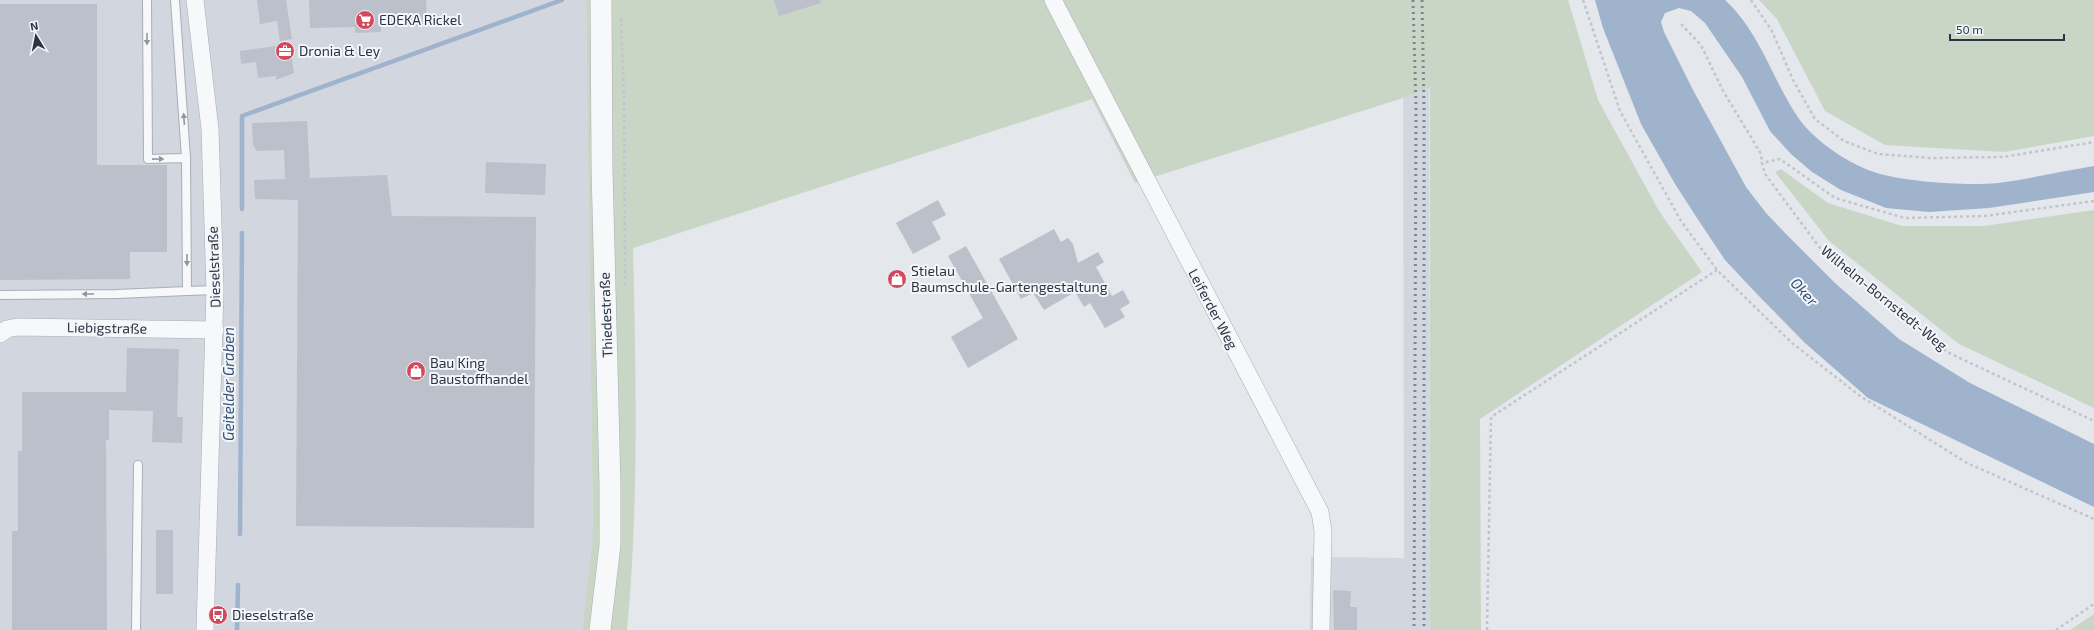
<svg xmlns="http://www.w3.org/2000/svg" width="2094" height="630" viewBox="0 0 2094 630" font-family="'Exo 2',sans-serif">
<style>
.built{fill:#d2d6de}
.green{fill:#c9d6c5}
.water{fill:#9fb4cc}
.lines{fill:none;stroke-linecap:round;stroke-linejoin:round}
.stream{stroke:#9fb4cc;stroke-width:4.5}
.building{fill:#bbc0ca}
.service-casing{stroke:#a9aeb7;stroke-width:10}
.minor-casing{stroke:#a9aeb7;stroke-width:18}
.tertiary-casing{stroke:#a9aeb7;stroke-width:22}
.path{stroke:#c2c5cb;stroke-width:2.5;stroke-dasharray:3 3;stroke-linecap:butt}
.service{stroke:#f7f8fa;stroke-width:8}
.minor{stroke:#f7f8fa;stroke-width:17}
.tertiary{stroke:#f7f8fa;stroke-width:21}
.rail{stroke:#7d8696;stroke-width:3;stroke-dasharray:2 4;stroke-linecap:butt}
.oneway{fill:#9196a0}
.labels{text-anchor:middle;stroke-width:4;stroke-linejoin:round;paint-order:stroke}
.poi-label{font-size:14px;fill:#2b3445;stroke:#f4f6f9;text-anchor:start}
.street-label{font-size:14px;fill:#2b3445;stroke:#f4f6f9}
.water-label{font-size:15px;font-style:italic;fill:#34527a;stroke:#f4f6f9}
</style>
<rect width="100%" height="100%" fill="#e4e7ec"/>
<g class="built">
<path d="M0 0H586L593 535 582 630H0Z"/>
<path d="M1403 0H1429L1430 630H1310L1311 557 1404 558Z"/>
</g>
<g class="green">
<path d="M586 0H1568L1598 100 1659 211 1702 272 1480 419 1481 630H1430V87L1403 98 1135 183 1092 99 633 248C636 375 639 503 627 630H582L593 535Z"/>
<path d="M1759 0H2094V136L2004 152 1885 145 1825 111 1777 19Z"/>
<path d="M1781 169 1828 203 1902 226H1984L2094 210V408L1959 344 1829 241 1775 172Z"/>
<path d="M2094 614V630H2070Z"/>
</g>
<path class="water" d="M1595 0H1725C1759 31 1772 78 1797 116 1812 139 1847 163 1874 172 1903 182 1968 186 1998 183 2030 179 2062 171 2094 166V192L1989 208 1929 212 1886 208 1841 190 1812 172 1791 154 1770 131 1742 77 1705 23 1691 11 1679 8 1665 13 1661 22 1664 32 1693 90 1746 187 1766 213 1787 235 1835 283 1899 339 1970 383 2094 444V507L1868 398 1805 343 1755 292 1725 260 1697 218 1675 184 1641 124 1603 28Z"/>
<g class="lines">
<g class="stream">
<path d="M242 209V116L562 0"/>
<path d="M240 534 242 233"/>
<path d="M237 630 238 585"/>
</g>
</g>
<g class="building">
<path d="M257 0H286L292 39 280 41 277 21 260 24Z"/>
<path d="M309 0H426L427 26 381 27V32L355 33V27L310 28Z"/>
<path d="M774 0H820L821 3 779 16Z"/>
<path d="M0 4H97V165H167V252H130V279L0 280Z"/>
<path d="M290 44 294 73 276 80V76L258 78 256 62 241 64 240 51Z"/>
<path d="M307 121 310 178 387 175 392 216 536 217 534 528 296 526 298 200 255 199 254 180 285 179 284 150 257 151 253 145 252 123Z"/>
<path d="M486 162 546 164 545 195 485 193Z"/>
<path d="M938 200 946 215 932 222 941 239 913 254 896 223Z"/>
<path d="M1054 229 1061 242 1068 238 1073 244 1078 263 1098 252 1104 262 1096 267 1112 296 1123 290 1130 303 1120 309 1125 317 1105 328 1090 303 1084 307 1075 292 1044 310 1033 293 1021 299 999 259Z"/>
<path d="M966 246 1018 339 968 368 951 337 983 318 948 256Z"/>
<path d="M127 348 179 349 177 417H183L182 443 152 442 153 411 109 410V440H106L107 630H12V531H18V451H22V392H126Z"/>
<rect x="156" y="530" width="17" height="64"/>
<path d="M1333 590 1351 591 1350 607H1357V630H1334Z"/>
</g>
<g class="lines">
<g class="service-casing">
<g id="service">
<path d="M175 0 186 158"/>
<path d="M187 291 215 290"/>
<path d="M0 295 117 294 187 291 186 158 148 159 147 0"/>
<path d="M136 630 138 465"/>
</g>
</g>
<g class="minor-casing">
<g id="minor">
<path d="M195 0 210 129 215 290 205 630"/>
<path d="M1053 0 1320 512 1323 531 1321 630"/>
<path d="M0 334 7 329 17 327 215 330"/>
</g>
</g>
<g class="tertiary-casing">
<path id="tertiary" d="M600 630 610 545V485L602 169 601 0"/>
</g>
<g class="path">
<path d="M1583 0 1620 111 1681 221 1717 270 1792 343 1860 396 1967 463 2094 519"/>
<path d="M1751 0 1772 31 1793 80 1815 119 1844 141 1878 154 1932 158 2003 157 2094 142"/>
<path d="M621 18 624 96 625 287"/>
<path d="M1681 24 1701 45 1722 89 1761 154 1762 163"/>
<path d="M2094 201 1985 216 1905 218 1835 198 1780 159 1762 163 1765 174 1820 248 1947 352 2094 421"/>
<path d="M1487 630 1491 417 1717 270"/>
<path d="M2056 630 2094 604"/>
</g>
<use href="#service" class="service"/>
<use href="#minor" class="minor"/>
<use href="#tertiary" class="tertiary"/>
<g class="rail">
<path d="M1413 0 1416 107 1414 630"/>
<path d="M1422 0 1424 107V630"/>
</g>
</g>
<defs><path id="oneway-solid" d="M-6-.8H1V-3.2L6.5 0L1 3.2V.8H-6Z"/></defs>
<g class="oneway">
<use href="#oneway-solid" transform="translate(147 39) rotate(90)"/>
<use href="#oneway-solid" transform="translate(184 119) rotate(-94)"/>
<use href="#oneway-solid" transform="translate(158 159) rotate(-1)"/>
<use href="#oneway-solid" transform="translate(187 260) rotate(90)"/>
<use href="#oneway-solid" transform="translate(88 294) rotate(180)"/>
</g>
<defs>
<g id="supermarket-disc" transform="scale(1)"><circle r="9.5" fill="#d1495b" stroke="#f4f6f9"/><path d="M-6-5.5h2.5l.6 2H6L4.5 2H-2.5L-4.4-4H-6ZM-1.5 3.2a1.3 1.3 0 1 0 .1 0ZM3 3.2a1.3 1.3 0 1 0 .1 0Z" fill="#fff"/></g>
<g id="office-disc" transform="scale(1)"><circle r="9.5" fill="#d1495b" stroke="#f4f6f9"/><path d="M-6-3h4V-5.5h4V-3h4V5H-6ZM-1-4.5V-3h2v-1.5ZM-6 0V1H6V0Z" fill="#fff"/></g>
<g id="shop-disc" transform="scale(1)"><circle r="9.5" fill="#d1495b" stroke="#f4f6f9"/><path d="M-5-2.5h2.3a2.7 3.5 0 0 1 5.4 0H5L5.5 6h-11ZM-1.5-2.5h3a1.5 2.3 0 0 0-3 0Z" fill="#fff"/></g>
<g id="bus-disc" transform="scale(1)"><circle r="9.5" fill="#d1495b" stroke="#f4f6f9"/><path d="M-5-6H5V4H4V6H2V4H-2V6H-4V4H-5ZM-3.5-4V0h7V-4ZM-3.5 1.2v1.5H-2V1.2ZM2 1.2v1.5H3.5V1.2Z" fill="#fff"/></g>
</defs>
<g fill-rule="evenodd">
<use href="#supermarket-disc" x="365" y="20"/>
<use href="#office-disc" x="285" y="51"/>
<use href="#shop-disc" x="897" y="279"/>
<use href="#shop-disc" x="416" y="371"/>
<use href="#bus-disc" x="218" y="615"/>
</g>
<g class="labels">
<g class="poi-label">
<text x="379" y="25">EDEKA Rickel</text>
<text x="299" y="56">Dronia &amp; Ley</text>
<text x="911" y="276">Stielau<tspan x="911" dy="16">Baumschule-Gartengestaltung</tspan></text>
<text x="430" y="368">Bau King<tspan x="430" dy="16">Baustoffhandel</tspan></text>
<text x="232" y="620">Dieselstraße</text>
</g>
<g class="street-label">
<text transform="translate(214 267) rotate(-92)" y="5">Dieselstraße</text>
<text transform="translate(1884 298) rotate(39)" y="5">Wilhelm-Bornstedt-Weg</text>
<text transform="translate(1213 309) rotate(62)" y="5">Leiferder Weg</text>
<text transform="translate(606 315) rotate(-92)" y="5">Thiedestraße</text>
<text transform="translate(107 328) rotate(1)" y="5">Liebigstraße</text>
</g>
<g class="water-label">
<text transform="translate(1804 292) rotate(47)" y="5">Oker</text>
<text transform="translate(229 384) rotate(-90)" y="5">Geitelder Graben</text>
</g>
</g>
<g transform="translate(36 36) rotate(350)" stroke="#f4f6f9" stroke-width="3" paint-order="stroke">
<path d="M0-3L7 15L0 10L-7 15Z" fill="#2b3445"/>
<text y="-6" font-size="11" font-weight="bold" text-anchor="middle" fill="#2b3445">N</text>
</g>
<path d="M1950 34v6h114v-6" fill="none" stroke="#2b3445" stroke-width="2"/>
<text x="1956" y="34" font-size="12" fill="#2b3445" stroke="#f4f6f9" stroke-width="3" paint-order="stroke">50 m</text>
</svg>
